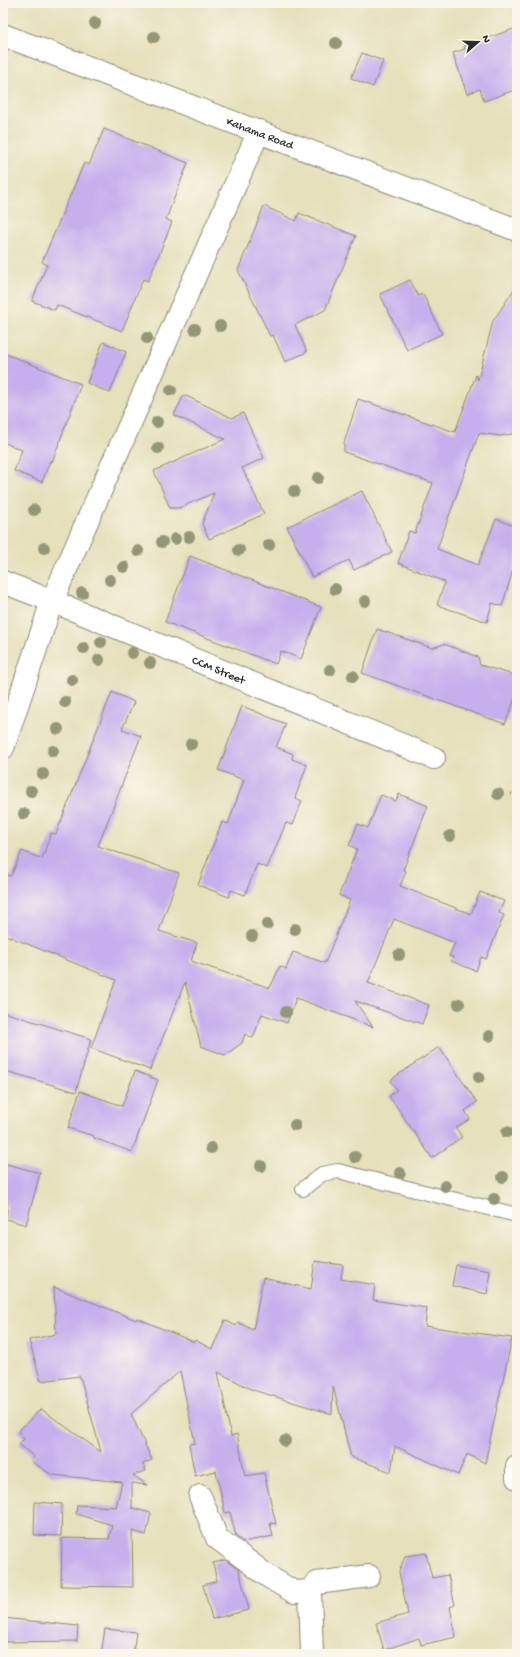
<svg xmlns="http://www.w3.org/2000/svg" width="520" height="1657" viewBox="0 0 520 1657" font-family="'Gochi Hand',sans-serif">
<style>
.building{fill:#c7afed}
.lines{fill:none;stroke-linecap:round;stroke-linejoin:round}
.service-casing{stroke:#888673;stroke-width:16}
.minor-casing{stroke:#888673;stroke-width:24}
.path{stroke:#888673;stroke-width:2.5;stroke-dasharray:1 3;stroke-linecap:butt}
.service{stroke:#fff;stroke-width:14}
.minor{stroke:#fff;stroke-width:22}
.tree{fill:#949777}
.labels{text-anchor:middle;stroke-width:3;stroke-linejoin:round;paint-order:stroke}
.street-label{font-size:12px;fill:#2b2b2b;stroke:#fbf7ec}
</style>
<rect width="100%" height="100%" fill="#fbf7ec"/>
<filter id="ink" filterUnits="userSpaceOnUse"><feTurbulence type="fractalNoise" baseFrequency=".025" numOctaves="2"/><feDisplacementMap in="SourceGraphic" scale="8" xChannelSelector="R" yChannelSelector="G"/><feConvolveMatrix kernelMatrix="1 2 1 2 8 2 1 2 1" color-interpolation-filters="sRGB"/></filter>
<filter id="wash" filterUnits="userSpaceOnUse"><feTurbulence type="fractalNoise" baseFrequency=".012" numOctaves="4" result="noise"/><feDisplacementMap in="SourceGraphic" scale="16" xChannelSelector="R" yChannelSelector="G"/><feGaussianBlur stdDeviation="0.9" result="paint"/><feColorMatrix in="noise" values="0 0 0 0 0 0 0 0 0 0 0 0 0 0 0 0 0 1.4 0 .05"/><feComposite in="paint" operator="in"/></filter>
<g filter="url(#wash)">
<rect width="100%" height="100%" fill="#e6e0bb"/>
<g id="blocks">
<g class="building">
<path d="M517 28V89L484 101 480 89 467 94 453 53 465 49 464 46Z"/>
<path d="M362 53 383 61 373 87 351 78Z"/>
<path d="M104 129 188 163 166 219 172 222 157 260 148 281 143 279 122 331 57 305 55 310 32 301 47 265 42 262 84 163 89 165Z"/>
<path d="M264 206 296 221 299 213 356 236 325 310 295 325 307 352 285 362 273 335 270 336 238 270Z"/>
<path d="M410 280 418 296 423 294 442 334 407 350 380 294Z"/>
<path d="M517 285V433L500 436 479 433 437 549 478 565 496 519 517 527V557L502 606 492 603 487 622 437 605 445 582 398 563 409 531 415 533 433 483 344 452V443L358 399 455 432 476 375 478 380 493 321Z"/>
<path d="M103 342 126 352 110 393 87 383Z"/>
<path d="M3 353 81 384 52 462 50 461 42 482 14 471 22 450 3 442Z"/>
<path d="M184 395 232 418 243 413 264 458 242 468 264 514 209 539 202 524 214 493 179 508H170L154 471 225 439 174 415Z"/>
<path d="M362 491 392 552 354 570 349 560 312 577 287 527Z"/>
<path d="M190 556 321 607 301 659 281 651 276 664 165 622Z"/>
<path d="M377 629 432 648 444 644 478 657 480 665 517 676V693L505 724 362 673Z"/>
<path d="M112 692 134 702 122 729 141 736 98 846 179 873 159 931 197 943 191 961 270 988 280 966 286 969 293 952 325 963 350 900 339 895 357 849 349 845 358 824 368 828 381 795 396 801 399 794 428 806 403 870 406 871 400 886 471 914 480 892 504 901 499 913 504 915 486 959 481 957 476 971 451 961 453 957 449 956 455 943 394 919 368 983 429 1005 422 1024 355 1001 373 1027 296 998 287 1023 262 1014 253 1038 245 1034 242 1043 225 1055 201 1046 185 982 150 1070 91 1048 116 980 3 934V873L11 876 22 851 42 859 51 833 56 834Z"/>
<path d="M242 706 286 724 276 747 293 754 292 759 307 765 295 798 302 801 293 825 286 823 267 868 257 864 245 895 231 890 229 897 198 885 222 822 228 824 244 780 218 770Z"/>
<path d="M3 1012 91 1039 76 1092 3 1070Z"/>
<path d="M439 1047 477 1102 465 1111 470 1119 456 1128 462 1137 432 1158 389 1096 397 1090 391 1082 392 1079Z"/>
<path d="M135 1071 158 1080 132 1152 94 1138V1136L68 1128 80 1091 122 1106Z"/>
<path d="M3 1163 40 1173 26 1225 6 1219 8 1201 3 1199Z"/>
<path d="M315 1261 343 1265 341 1279 375 1285 373 1300 427 1308 425 1326 512 1338 485 1463 467 1454 458 1475 395 1446 391 1472 351 1457 333 1386 332 1414 253 1390 218 1372 231 1436 237 1434 245 1476 264 1473 276 1524 270 1523 273 1536 243 1542 236 1536 230 1512 225 1513 216 1471 195 1476 189 1444 195 1443 180 1371 131 1414 152 1460 143 1464 146 1471 133 1475 147 1485 132 1483V1508L151 1513 146 1535 132 1531 133 1587 61 1586 62 1538 109 1539 112 1525 76 1514 77 1505 116 1507 122 1482 52 1475 31 1461 34 1457 19 1444 24 1439 18 1431 41 1409 101 1452 80 1376 41 1381 29 1340 56 1334 54 1287 136 1320 137 1318 194 1342 195 1340 212 1349 225 1320 236 1326 238 1322 253 1330 263 1278 311 1289Z"/>
<path d="M456 1265 490 1271 487 1294 452 1286Z"/>
<path d="M35 1502 62 1504 61 1536 34 1535Z"/>
<path d="M426 1553 432 1578 448 1575 455 1605 450 1607 456 1637 421 1645 419 1638 384 1650 376 1623 408 1614 399 1572 405 1556Z"/>
<path d="M225 1560 239 1570 249 1610 212 1619 203 1585 217 1581 213 1563Z"/>
<path d="M3 1618 78 1626 77 1641 3 1642Z"/>
<path d="M105 1629 136 1632 133 1654H101Z"/>
</g>
</g>
</g>
<g filter="url(#ink)">
<use href="#blocks" fill-opacity="0" stroke="#888673" stroke-width="1"/>
<g class="lines">
<g class="service-casing">
<path id="service" d="M303 1189 322 1174 338 1171 517 1215"/>
</g>
<g class="minor-casing">
<g id="minor">
<path id="s1" d="M3 35 517 230"/>
<path id="s2" d="M3 582 52 601 434 758"/>
<path d="M3 748 52 601 259 131"/>
<path d="M517 1466V1478"/>
<path d="M200 1496 217 1538 269 1577 294 1592 310 1591"/>
<path d="M312 1654 310 1591 317 1583 369 1576"/>
</g>
</g>
<path class="path" d="M507 793 517 795"/>
<use href="#service" class="service"/>
<use href="#minor" class="minor"/>
</g>
<g class="tree">
<circle cx="95" cy="23" r="6"/>
<circle cx="154" cy="37" r="6"/>
<circle cx="336" cy="43" r="6"/>
<circle cx="220" cy="326" r="6"/>
<circle cx="195" cy="329" r="6"/>
<circle cx="147" cy="338" r="6"/>
<circle cx="171" cy="390" r="6"/>
<circle cx="157" cy="422" r="6"/>
<circle cx="158" cy="448" r="6"/>
<circle cx="318" cy="478" r="6"/>
<circle cx="294" cy="491" r="6"/>
<circle cx="34" cy="510" r="6"/>
<circle cx="189" cy="537" r="6"/>
<circle cx="175" cy="539" r="6"/>
<circle cx="162" cy="542" r="6"/>
<circle cx="269" cy="545" r="6"/>
<circle cx="44" cy="548" r="6"/>
<circle cx="239" cy="550" r="6"/>
<circle cx="138" cy="551" r="6"/>
<circle cx="124" cy="567" r="6"/>
<circle cx="110" cy="580" r="6"/>
<circle cx="335" cy="589" r="6"/>
<circle cx="82" cy="593" r="6"/>
<circle cx="365" cy="601" r="6"/>
<circle cx="101" cy="642" r="6"/>
<circle cx="84" cy="648" r="6"/>
<circle cx="132" cy="653" r="6"/>
<circle cx="99" cy="660" r="6"/>
<circle cx="150" cy="663" r="6"/>
<circle cx="330" cy="670" r="6"/>
<circle cx="353" cy="676" r="6"/>
<circle cx="72" cy="680" r="6"/>
<circle cx="65" cy="702" r="6"/>
<circle cx="58" cy="729" r="6"/>
<circle cx="191" cy="744" r="6"/>
<circle cx="53" cy="751" r="6"/>
<circle cx="43" cy="774" r="6"/>
<circle cx="31" cy="791" r="6"/>
<circle cx="498" cy="794" r="6"/>
<circle cx="24" cy="814" r="6"/>
<circle cx="450" cy="836" r="6"/>
<circle cx="267" cy="924" r="6"/>
<circle cx="295" cy="929" r="6"/>
<circle cx="252" cy="936" r="6"/>
<circle cx="399" cy="955" r="6"/>
<circle cx="459" cy="1004" r="6"/>
<circle cx="286" cy="1012" r="6"/>
<circle cx="489" cy="1036" r="6"/>
<circle cx="479" cy="1077" r="6"/>
<circle cx="295" cy="1125" r="6"/>
<circle cx="507" cy="1132" r="6"/>
<circle cx="211" cy="1148" r="6"/>
<circle cx="355" cy="1157" r="6"/>
<circle cx="261" cy="1166" r="6"/>
<circle cx="400" cy="1173" r="6"/>
<circle cx="503" cy="1177" r="6"/>
<circle cx="445" cy="1186" r="6"/>
<circle cx="494" cy="1199" r="6"/>
<circle cx="285" cy="1441" r="6"/>
</g>
</g>
<g class="labels">
<g class="street-label">
<text dy="4" stroke="none"><textPath href="#s1" startOffset="275">Kahama Road</textPath></text>
<text dy="4" stroke="none"><textPath href="#s2" startOffset="233">CCM Street</textPath></text>
</g>
</g>
<rect width="520" height="1657" fill="none" stroke="#fbf7ec" stroke-width="16"/>
<g transform="translate(478 42) rotate(70)" stroke="#fbf7ec" stroke-width="3" paint-order="stroke">
<path d="M0-3L7 15L0 10L-7 15Z" fill="#2b2b2b"/>
<text y="-6" font-size="11" font-weight="bold" text-anchor="middle" fill="#2b2b2b">N</text>
</g>
</svg>
